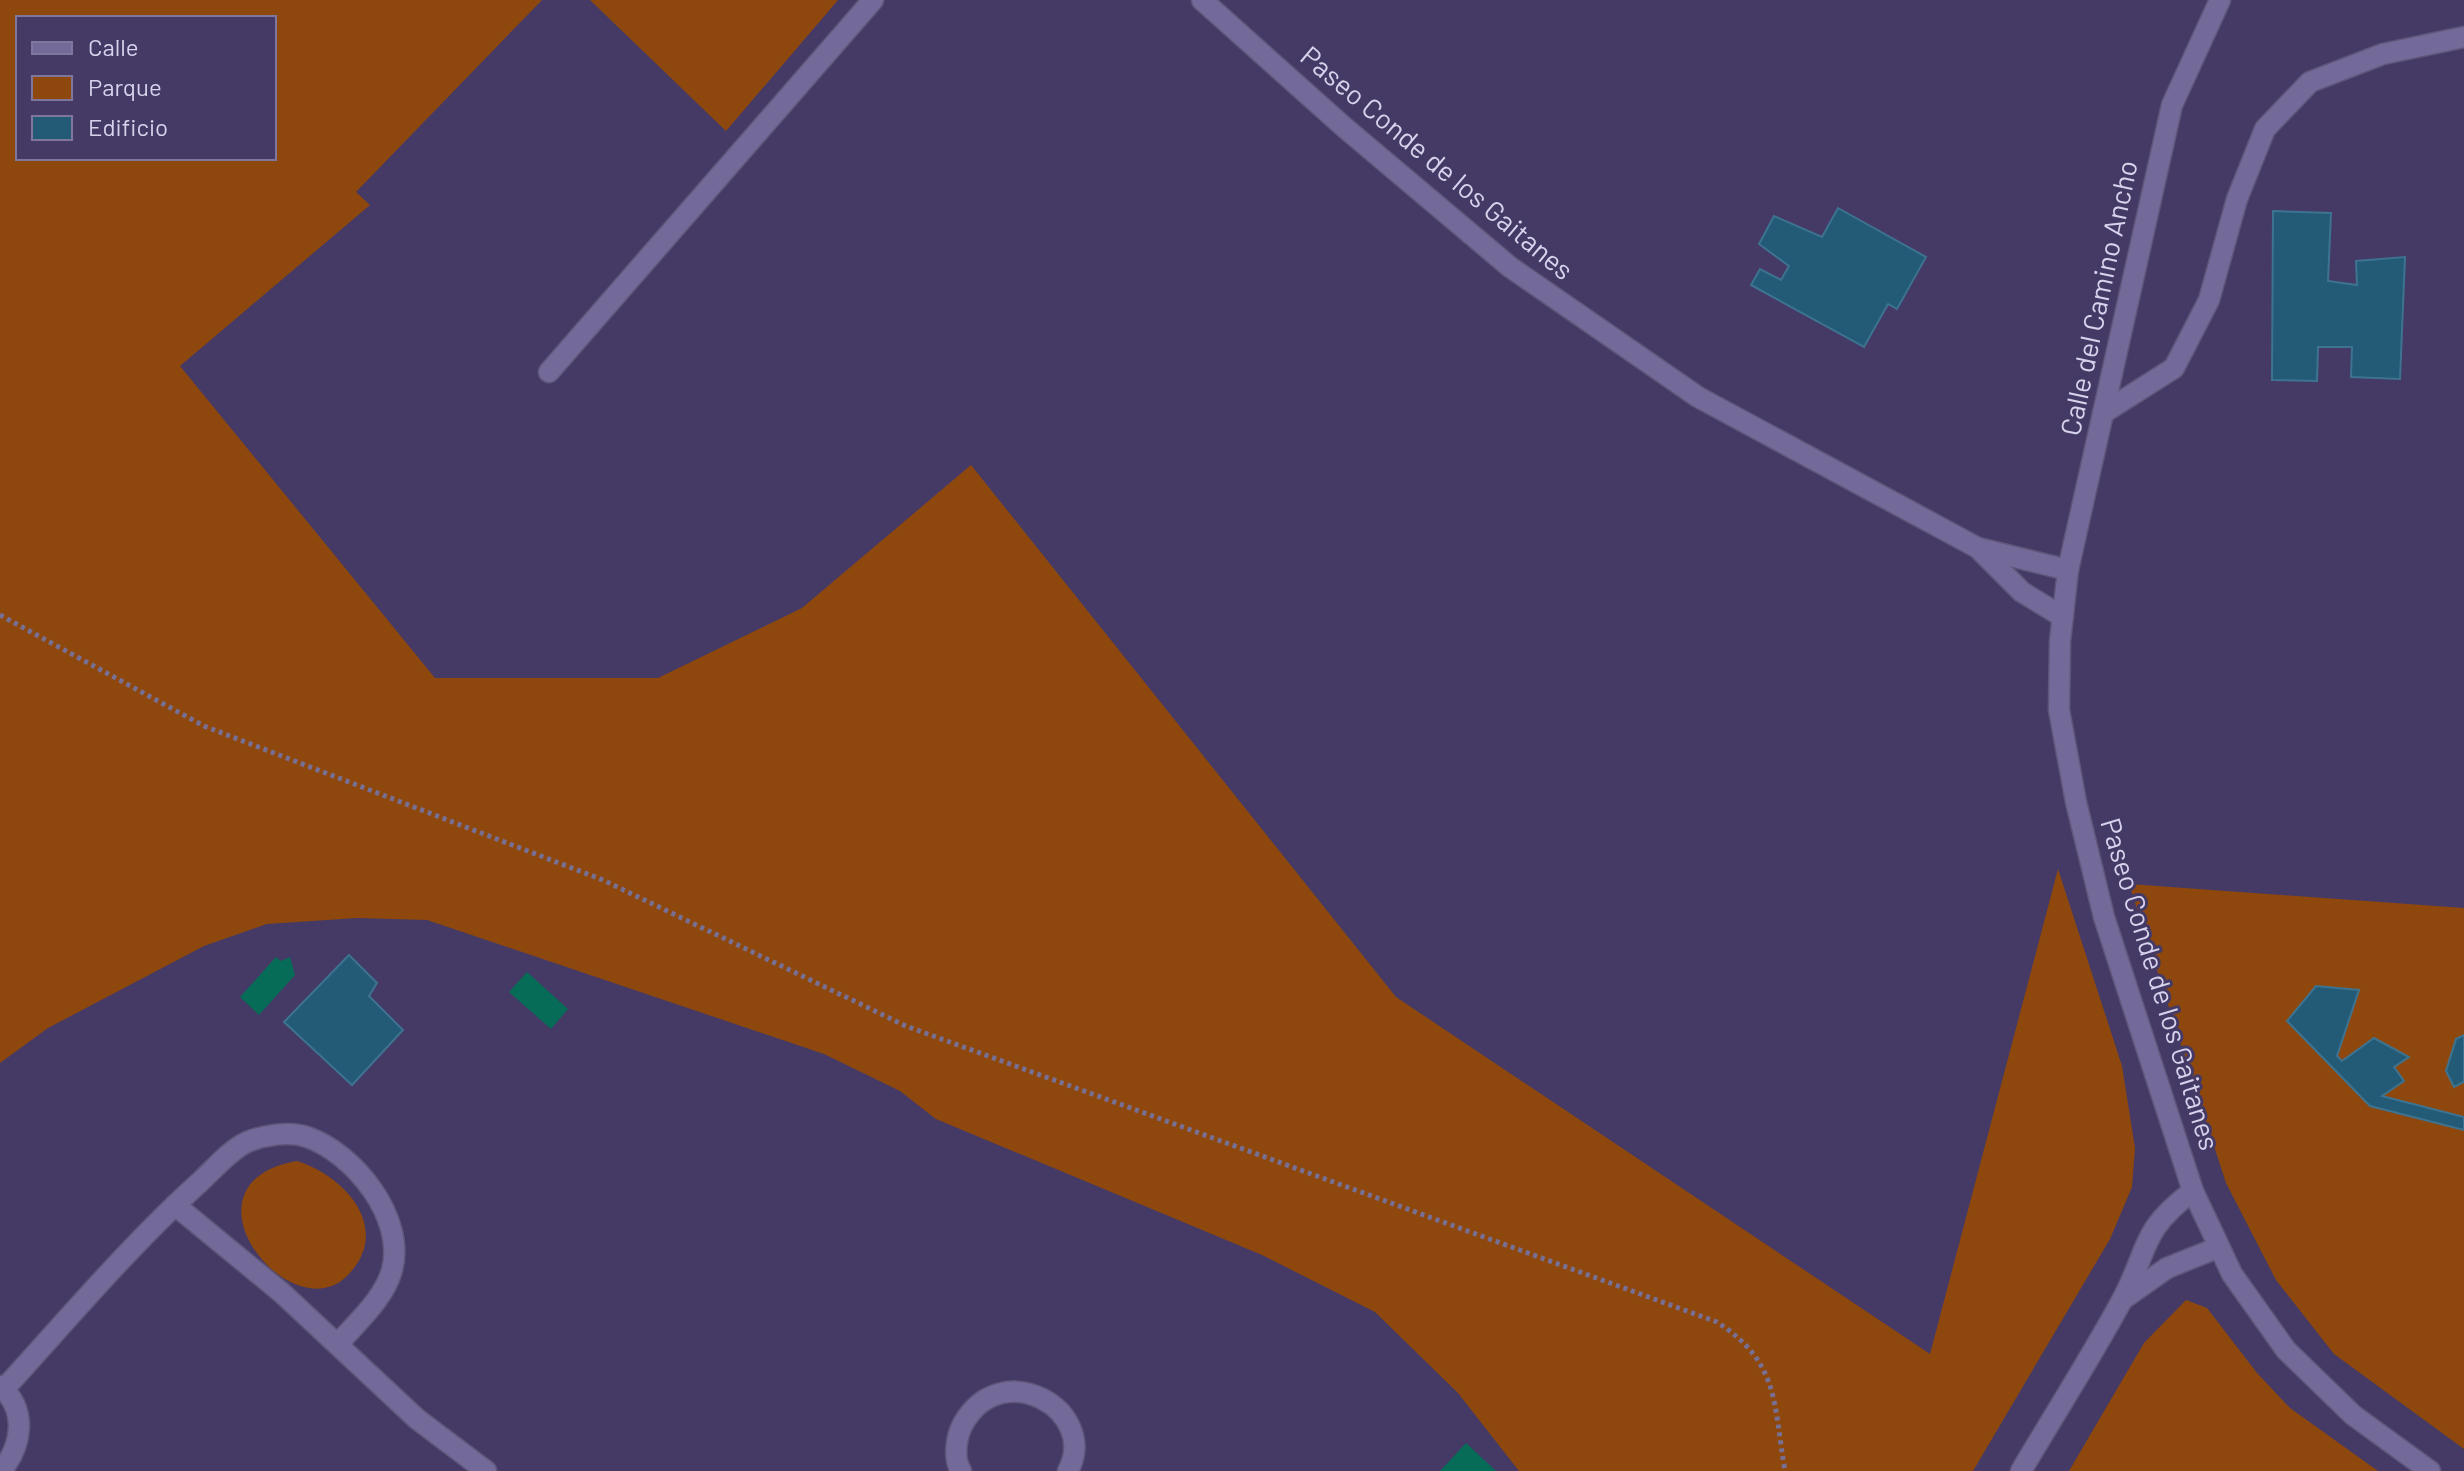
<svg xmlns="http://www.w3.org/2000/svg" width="2464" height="1471" viewBox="0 0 2464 1471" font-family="Barlow,sans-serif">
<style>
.green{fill:#8e480e;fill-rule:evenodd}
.water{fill:#066b57}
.building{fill:#235b76;stroke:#3d7390;stroke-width:2}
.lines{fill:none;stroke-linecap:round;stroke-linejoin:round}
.street-casing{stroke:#5f567a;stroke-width:23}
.secondary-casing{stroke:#5f567a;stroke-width:23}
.path{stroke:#776f94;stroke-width:5;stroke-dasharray:4 4;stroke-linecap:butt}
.street{stroke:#746a99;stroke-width:20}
.secondary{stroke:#746a99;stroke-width:20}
.labels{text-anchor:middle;stroke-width:6;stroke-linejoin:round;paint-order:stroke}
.street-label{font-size:28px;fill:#d7d3ed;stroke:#443a65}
</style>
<rect width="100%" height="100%" fill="#443a65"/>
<g class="green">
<path d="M0 0H542L356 192 370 205 180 366 435 678H658L802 608 971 465 1396 997 1930 1354 2058 869 2122 1066 2135 1148 2132 1187 2110 1239 1973 1471H1519L1458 1393 1375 1312 1262 1255 936 1119 900 1091 824 1054 427 920 357 918 267 924 204 946 48 1028 0 1063ZM18 18H274V158H18Z"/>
<path d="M590 0H838L726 131Z"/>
<path d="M2129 884 2464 908V1449L2334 1354 2276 1280 2226 1183Z"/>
<path d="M297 1161C345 1176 392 1228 349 1274 292 1336 170 1183 297 1161Z"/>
<path d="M2186 1300 2207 1308 2257 1373 2290 1408 2378 1471H2069L2144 1343Z"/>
</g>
<g class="water">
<path d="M276 957 281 961 290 957 295 975 259 1015 240 997Z"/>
<path d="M527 972 568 1009 551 1029 509 992Z"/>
<path d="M1466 1443 1496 1471H1440Z"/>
</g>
<g class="building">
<path d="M1838 208 1926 257 1897 309 1888 304 1864 347 1751 285 1760 269 1781 280 1789 266 1759 244 1774 216 1822 237Z"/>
<path d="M2273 211 2331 213 2328 281 2357 285 2356 261 2405 257 2400 379 2351 377 2352 347H2318L2317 381 2272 380Z"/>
<path d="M349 955 377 983 369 996 403 1030 352 1085 284 1022Z"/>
<path d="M2316 986 2359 990 2337 1056 2342 1061 2374 1038 2409 1057 2394 1067 2404 1081 2382 1096 2464 1117V1130L2370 1106 2287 1021Z"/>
<path d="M2464 1035V1082L2454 1087 2446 1071 2456 1039Z"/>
</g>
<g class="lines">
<g class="street-casing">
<g id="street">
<path d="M549 372 873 0"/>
<path d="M2103 413 2174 368 2209 300 2237 199 2265 129 2310 82 2383 54 2464 37"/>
<path d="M1978 548 2068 570 2172 105 2220 0"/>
<path d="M1981 551 2022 592 2063 617"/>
<path d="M175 1205 282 1293 417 1419 486 1471"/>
<path d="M2123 1299 2167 1268 2217 1248"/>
<path d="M0 1386C28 1410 22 1446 1 1471"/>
<path d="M4 1389C68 1319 130 1245 201 1181 214 1169 230 1150 247 1142 264 1135 289 1131 307 1137 354 1153 406 1218 392 1270 384 1299 357 1322 338 1344"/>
<path d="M961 1471C953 1458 956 1437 963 1424 1002 1354 1100 1411 1068 1471"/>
<path d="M2021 1471C2054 1415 2090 1359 2121 1302 2150 1249 2138 1232 2193 1191"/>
</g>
</g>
<g class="secondary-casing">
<g id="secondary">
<path d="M1202 0 1344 127 1510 267 1698 397 1978 548"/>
<path d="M2068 570 2060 641 2059 710 2076 802 2104 917 2193 1191 2232 1274 2286 1350 2353 1415 2430 1471"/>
</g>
</g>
<path class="path" d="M0 615 204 726 603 880 906 1026 1717 1322C1780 1363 1773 1403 1785 1471"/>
<use href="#street" class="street"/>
<use href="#secondary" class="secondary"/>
</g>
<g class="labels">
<g class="street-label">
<text transform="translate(1437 163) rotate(40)" y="10">Paseo Conde de los Gaitanes</text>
<text transform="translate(2099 298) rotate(-78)" y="10">Calle del Camino Ancho</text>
<text transform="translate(2160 984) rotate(73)" y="10">Paseo Conde de los Gaitanes</text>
</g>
</g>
<rect x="16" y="16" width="260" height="144" fill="#443a65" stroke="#7f779b" stroke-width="2"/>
<rect x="32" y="42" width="40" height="12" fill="#746a99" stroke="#7f779b" stroke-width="2"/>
<text x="88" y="56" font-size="24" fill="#d7d3ed">Calle</text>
<rect x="32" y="76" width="40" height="24" fill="#8e480e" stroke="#7f779b" stroke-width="2"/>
<text x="88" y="96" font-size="24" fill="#d7d3ed">Parque</text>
<rect x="32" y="116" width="40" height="24" fill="#235b76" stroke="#7f779b" stroke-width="2"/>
<text x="88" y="136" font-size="24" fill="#d7d3ed">Edificio</text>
</svg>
